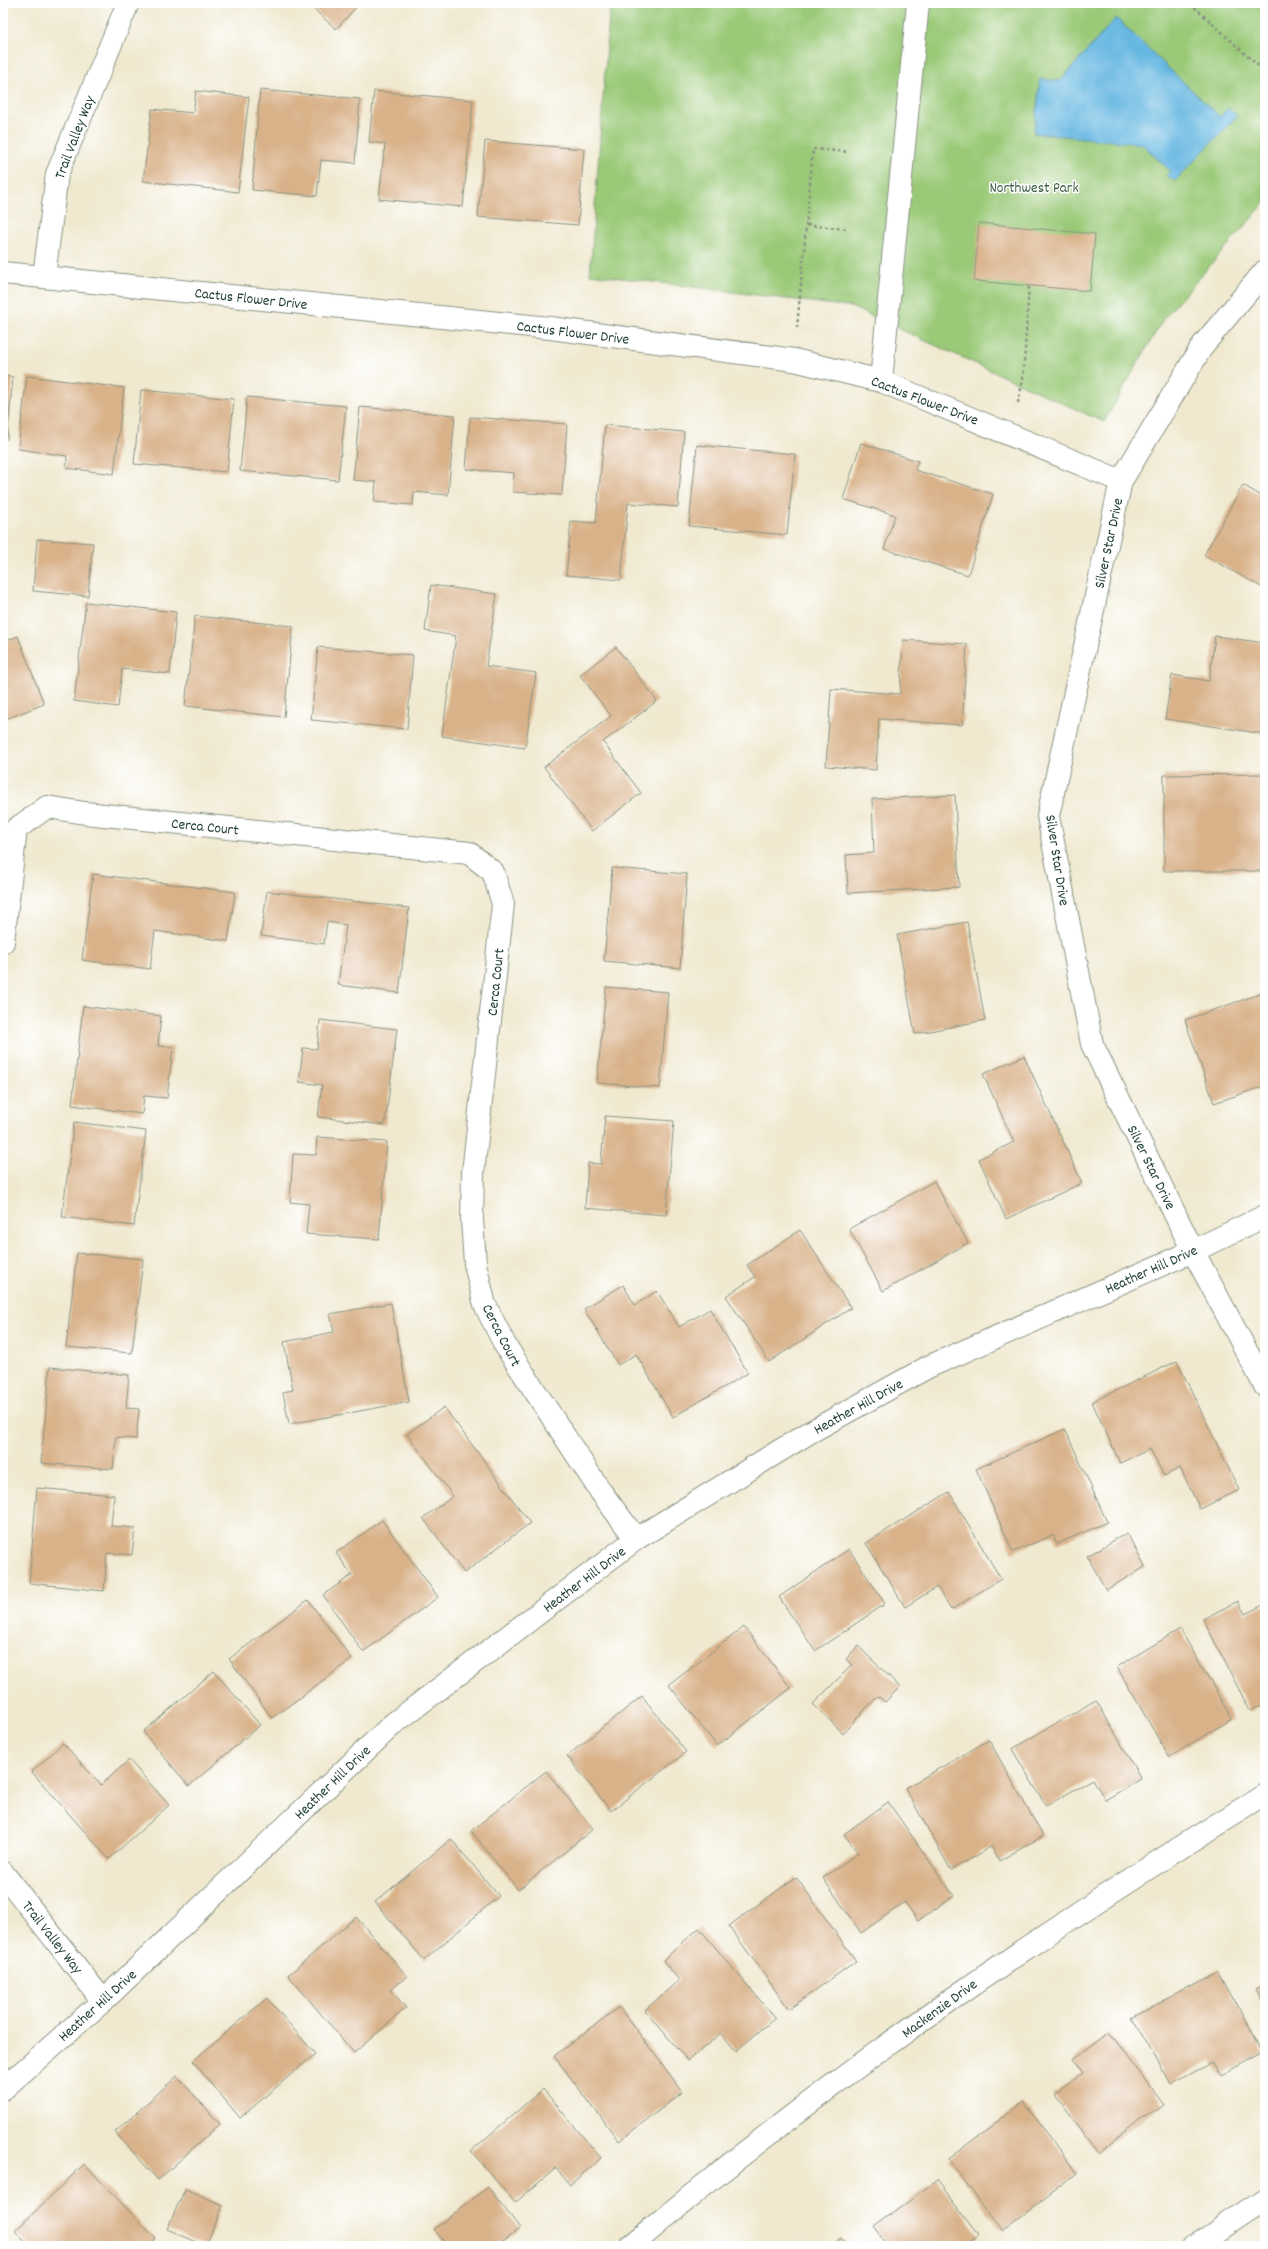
<svg xmlns="http://www.w3.org/2000/svg" width="1268" height="2249" viewBox="0 0 1268 2249" font-family="Dekko,sans-serif">
<style>
.green{fill:#9ac977;stroke:#5c8356}
.water{fill:#66b7e1;stroke:#427a8a}
.building{fill:#d9b28a}
.lines{fill:none;stroke-linecap:round;stroke-linejoin:round}
.minor-casing{stroke:#889382;stroke-width:24}
.major-casing{stroke:#889382;stroke-width:24}
.path{stroke:#889382;stroke-width:2.5;stroke-dasharray:3 3;stroke-linecap:butt}
.minor{stroke:#fff;stroke-width:22}
.major{stroke:#fff;stroke-width:22}
.labels{text-anchor:middle;stroke-width:3;stroke-linejoin:round;paint-order:stroke}
.street-label{font-size:15px;fill:#1f3d34;stroke:#fff}
.park-label{font-size:15px;fill:#3e6045;stroke:#fff}
</style>
<rect width="100%" height="100%" fill="#fff"/>
<filter id="ink" filterUnits="userSpaceOnUse"><feTurbulence type="fractalNoise" baseFrequency=".025" numOctaves="2"/><feDisplacementMap in="SourceGraphic" scale="8" xChannelSelector="R" yChannelSelector="G"/><feConvolveMatrix kernelMatrix="1 2 1 2 8 2 1 2 1" color-interpolation-filters="sRGB"/></filter>
<filter id="wash" filterUnits="userSpaceOnUse"><feTurbulence type="fractalNoise" baseFrequency=".012" numOctaves="4" result="noise"/><feDisplacementMap in="SourceGraphic" scale="16" xChannelSelector="R" yChannelSelector="G"/><feGaussianBlur stdDeviation="0.9" result="paint"/><feColorMatrix in="noise" values="0 0 0 0 0 0 0 0 0 0 0 0 0 0 0 0 0 1.4 0 .05"/><feComposite in="paint" operator="in"/></filter>
<g filter="url(#wash)">
<rect width="100%" height="100%" fill="#f0e9d0"/>
<path class="green" d="M610 3H1265V203L1164 318 1104 422 851 307 590 274Z"/>
<path class="water" d="M1116 18 1220 117 1228 108 1237 116 1175 181 1166 175 1170 171 1142 144 1034 133 1040 79 1060 81Z"/>
<g id="blocks">
<g class="building">
<path d="M307 3H360L336 29Z"/>
<path d="M260 90 360 99 355 163 321 160 317 196 252 190Z"/>
<path d="M196 91 249 97 238 192 143 181 152 109 193 113Z"/>
<path d="M374 91 473 100 463 207 379 199 385 144 369 142Z"/>
<path d="M485 141 584 149 578 225 478 217Z"/>
<path d="M979 223 1095 234 1090 291 974 281Z"/>
<path d="M3 376 13 377 7 439H3Z"/>
<path d="M27 376 124 388 114 474 66 468 67 456 18 449Z"/>
<path d="M141 390 234 399 227 472 134 464Z"/>
<path d="M247 397 346 406 338 480 240 471Z"/>
<path d="M360 407 455 415 448 495 414 492 413 505 374 502 376 482 353 480Z"/>
<path d="M470 417 567 424 562 495 513 492 514 473 466 469Z"/>
<path d="M605 425 684 432 678 507 628 503 621 580 566 575 571 521 596 523Z"/>
<path d="M861 443 918 461 915 470 993 494 968 575 884 549 895 515 843 499Z"/>
<path d="M697 445 795 454 787 535 689 526Z"/>
<path d="M1243 485 1265 498V589L1204 555Z"/>
<path d="M37 539 93 543 88 596 33 591Z"/>
<path d="M431 585 497 594 486 666 536 673 525 748 442 736 456 636 425 631Z"/>
<path d="M86 602 176 612 170 674 122 669 118 707 74 701Z"/>
<path d="M195 616 293 626 284 717 185 706Z"/>
<path d="M18 636 44 704 3 720V642Z"/>
<path d="M1215 636 1265 643V734L1165 719 1172 675 1209 681Z"/>
<path d="M903 640 967 644 962 725 879 719 876 770 826 766 831 689 900 694Z"/>
<path d="M318 647 413 655 407 729 311 720Z"/>
<path d="M616 647 657 701 603 742 641 793 592 831 544 767 611 716 580 675Z"/>
<path d="M1265 774V871H1164V775Z"/>
<path d="M955 795 959 887 848 893 846 855 874 853 872 799Z"/>
<path d="M612 868 687 874 680 968 604 961Z"/>
<path d="M93 874 235 892 228 941 155 931 150 969 82 960Z"/>
<path d="M267 891 409 908 399 993 338 985 346 925 327 922 324 944 261 936Z"/>
<path d="M967 922 985 1020 915 1034 897 935Z"/>
<path d="M606 987 668 992 660 1088 597 1083Z"/>
<path d="M1265 992V1086L1214 1103 1185 1020Z"/>
<path d="M83 1006 161 1016 158 1046 173 1047 167 1098 144 1096 142 1114 72 1105Z"/>
<path d="M320 1020 397 1029 385 1125 318 1117 322 1085 299 1082 303 1048 317 1049Z"/>
<path d="M1024 1056 1082 1183 1006 1219 979 1159 1014 1142 983 1074Z"/>
<path d="M605 1116 674 1121 666 1215 585 1208 588 1163 601 1164Z"/>
<path d="M74 1122 146 1131 134 1226 62 1217Z"/>
<path d="M317 1137 387 1142 379 1239 306 1234 309 1204 290 1202 293 1154 316 1155Z"/>
<path d="M934 1181 968 1243 883 1291 849 1229Z"/>
<path d="M800 1230 851 1308 769 1362 726 1296 755 1277 747 1265Z"/>
<path d="M77 1253 143 1259 132 1353 66 1347Z"/>
<path d="M623 1285 635 1305 657 1291 679 1327 710 1309 748 1373 673 1417 636 1354 618 1365 584 1309Z"/>
<path d="M391 1303 409 1402 289 1424 283 1392 293 1390 284 1342 334 1332 330 1314Z"/>
<path d="M1177 1361 1239 1490 1200 1509 1180 1468 1164 1476 1150 1449 1120 1463 1092 1402Z"/>
<path d="M50 1367 129 1375 126 1408 139 1409 136 1439 116 1437 113 1469 41 1463Z"/>
<path d="M444 1407 530 1523 464 1573 423 1518 453 1496 407 1434Z"/>
<path d="M1065 1429 1107 1522 1057 1544 1053 1535 1013 1552 976 1469Z"/>
<path d="M37 1488 114 1495 111 1526 135 1528 132 1555 107 1553 104 1591 29 1583Z"/>
<path d="M949 1492 1001 1579 951 1610 937 1587 905 1607 866 1543Z"/>
<path d="M382 1520 438 1597 363 1652 323 1595 352 1575 336 1553Z"/>
<path d="M1127 1533 1145 1567 1106 1590 1087 1556Z"/>
<path d="M849 1549 885 1604 815 1651 779 1597Z"/>
<path d="M308 1600 352 1659 272 1718 229 1659Z"/>
<path d="M1238 1601 1245 1614 1265 1604V1703L1250 1711 1203 1619Z"/>
<path d="M744 1627 791 1688 717 1746 669 1685Z"/>
<path d="M1180 1629 1232 1719 1169 1757 1117 1667Z"/>
<path d="M858 1646 900 1687 885 1702 878 1696 843 1733 813 1704 852 1665 846 1659Z"/>
<path d="M214 1671 260 1725 189 1786 143 1732Z"/>
<path d="M642 1696 686 1752 611 1811 567 1756Z"/>
<path d="M1096 1700 1141 1779 1105 1800 1093 1779 1046 1806 1012 1749Z"/>
<path d="M989 1740 1043 1836 999 1861 992 1846 951 1870 905 1788Z"/>
<path d="M63 1743 101 1785 129 1760 169 1805 109 1859 32 1772Z"/>
<path d="M546 1771 593 1829 518 1890 471 1831Z"/>
<path d="M888 1802 954 1896 918 1921 905 1902 861 1933 823 1878 858 1853 844 1834Z"/>
<path d="M451 1839 499 1896 424 1960 375 1902Z"/>
<path d="M796 1877 856 1961 789 2009 729 1926Z"/>
<path d="M356 1917 407 1976 391 1990 406 2008 354 2053 288 1975Z"/>
<path d="M699 1928 775 2018 736 2051 721 2033 688 2061 645 2010 679 1980 663 1960Z"/>
<path d="M1218 1970 1263 2053 1220 2076 1211 2061 1170 2084 1133 2017Z"/>
<path d="M1265 1983V2005L1256 1988Z"/>
<path d="M267 1998 315 2054 240 2118 193 2061Z"/>
<path d="M619 2007 683 2092 619 2141 554 2056Z"/>
<path d="M1109 2032 1163 2104 1097 2153 1053 2094 1082 2073 1073 2060Z"/>
<path d="M177 2076 220 2124 158 2180 115 2132Z"/>
<path d="M543 2089 601 2158 570 2185 556 2168 515 2203 471 2151Z"/>
<path d="M1023 2102 1078 2173 1002 2231 948 2159Z"/>
<path d="M84 2164 156 2239 149 2246H29L15 2231Z"/>
<path d="M937 2180 979 2235 965 2246H888L874 2227Z"/>
<path d="M488 2187 520 2228 497 2246H447L434 2229Z"/>
<path d="M185 2189 223 2205 206 2246 167 2229Z"/>
<path d="M841 2238 848 2246H832Z"/>
</g>
</g>
</g>
<g filter="url(#ink)">
<use href="#blocks" fill-opacity="0" stroke="#889382" stroke-width="1"/>
<g class="lines">
<g class="minor-casing">
<g id="minor">
<path d="M1265 271 1203 345 1121 481 1048 816 1092 1044 1193 1251 1265 1386"/>
<path d="M3 273 550 328 794 360 881 381 1121 481"/>
<path d="M44 277 57 174 128 3"/>
<path d="M881 381 918 3"/>
<path d="M3 942 16 829 47 807 85 813 469 853 493 872 503 904 473 1173 472 1219 475 1264 485 1305 505 1345 601 1492 636 1539"/>
<path d="M3 1873 103 2001"/>
<path d="M3 2089 103 2001 393 1724 636 1539 807 1434 928 1367 1193 1251 1265 1216"/>
<path d="M631 2246C829 2077 1043 1931 1265 1795"/>
</g>
</g>
<g class="major-casing">
<path id="major" d="M1195 2246 1265 2199"/>
</g>
<g class="path">
<path d="M1190 3 1265 72"/>
<path d="M807 225 847 229"/>
<path d="M797 328 813 149 849 152"/>
<path d="M1018 403 1023 380 1029 286"/>
</g>
<use href="#minor" class="minor"/>
<use href="#major" class="major"/>
</g>
</g>
<g class="labels">
<g class="street-label">
<text transform="translate(74 137) rotate(-69)" y="5">Trail Valley Way</text>
<text transform="translate(251 298) rotate(6)" y="5">Cactus Flower Drive</text>
<text transform="translate(573 332) rotate(7)" y="5">Cactus Flower Drive</text>
<text transform="translate(925 400) rotate(21)" y="5">Cactus Flower Drive</text>
<text transform="translate(1108 543) rotate(-78)" y="5">Silver Star Drive</text>
<text transform="translate(205 826) rotate(6)" y="5">Cerca Court</text>
<text transform="translate(1058 860) rotate(81)" y="5">Silver Star Drive</text>
<text transform="translate(495 982) rotate(-84)" y="5">Cerca Court</text>
<text transform="translate(1152 1167) rotate(64)" y="5">Silver Star Drive</text>
<text transform="translate(1151 1269) rotate(-24)" y="5">Heather Hill Drive</text>
<text transform="translate(502 1335) rotate(63)" y="5">Cerca Court</text>
<text transform="translate(858 1406) rotate(-29)" y="5">Heather Hill Drive</text>
<text transform="translate(584 1579) rotate(-37)" y="5">Heather Hill Drive</text>
<text transform="translate(332 1782) rotate(-44)" y="5">Heather Hill Drive</text>
<text transform="translate(53 1937) rotate(52)" y="5">Trail Valley Way</text>
<text transform="translate(97 2005) rotate(-42)" y="5">Heather Hill Drive</text>
<text transform="translate(939 2008) rotate(-36)" y="5">Mackenzie Drive</text>
</g>
<g class="park-label">
<text x="1034" y="192">Northwest Park</text>
</g>
</g>
<rect width="1268" height="2249" fill="none" stroke="#fff" stroke-width="16"/>
</svg>
